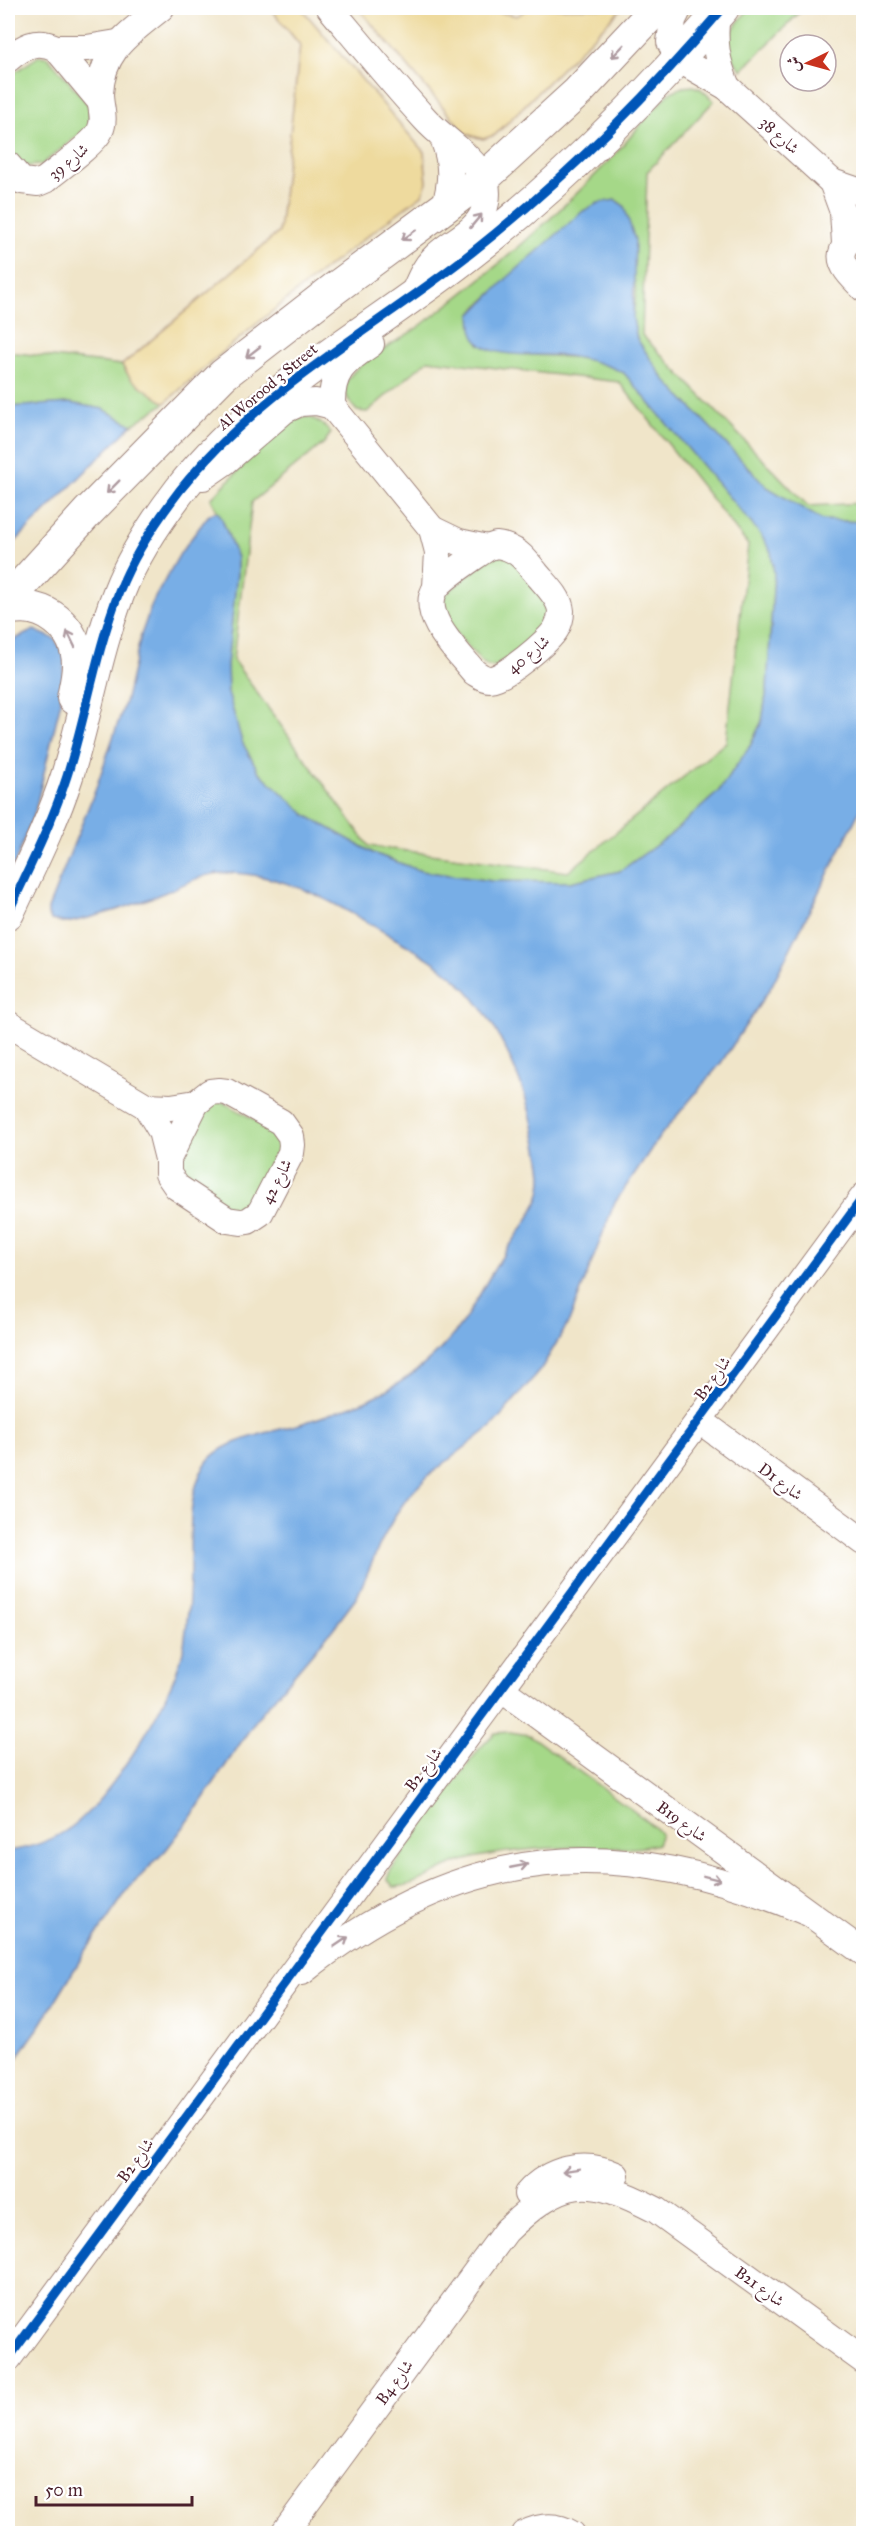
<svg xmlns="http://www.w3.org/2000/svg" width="871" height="2541" viewBox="0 0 871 2541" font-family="'IM FELL Great Primer',Amiri,serif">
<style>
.green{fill:#a5d888;stroke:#787c5a;stroke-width:1.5}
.sand{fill:#eeda9e;stroke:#9c7c64;stroke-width:1.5}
.water{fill:#78aee6;stroke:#616688;stroke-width:1.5}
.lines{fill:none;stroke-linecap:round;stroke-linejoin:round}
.minor-casing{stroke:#9d827a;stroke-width:28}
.tertiary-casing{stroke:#9d827a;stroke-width:34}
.minor{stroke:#fff;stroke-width:26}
.tertiary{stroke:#fff;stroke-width:32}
.cycleway-casing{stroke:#fff;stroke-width:13}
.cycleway{stroke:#0057b8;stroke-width:9}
.oneway{stroke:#ae9aa0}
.labels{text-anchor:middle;stroke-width:4.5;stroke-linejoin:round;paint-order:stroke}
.street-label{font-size:16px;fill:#4a1f2b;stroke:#fff}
</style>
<rect width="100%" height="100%" fill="#fff"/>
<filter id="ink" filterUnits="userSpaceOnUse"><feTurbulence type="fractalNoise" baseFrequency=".0167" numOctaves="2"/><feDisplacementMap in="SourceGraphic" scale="12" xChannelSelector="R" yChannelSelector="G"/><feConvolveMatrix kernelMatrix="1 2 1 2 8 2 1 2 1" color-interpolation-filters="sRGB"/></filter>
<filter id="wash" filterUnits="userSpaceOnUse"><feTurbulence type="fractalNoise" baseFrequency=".008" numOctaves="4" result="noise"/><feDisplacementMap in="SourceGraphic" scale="24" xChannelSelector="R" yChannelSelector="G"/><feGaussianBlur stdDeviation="1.35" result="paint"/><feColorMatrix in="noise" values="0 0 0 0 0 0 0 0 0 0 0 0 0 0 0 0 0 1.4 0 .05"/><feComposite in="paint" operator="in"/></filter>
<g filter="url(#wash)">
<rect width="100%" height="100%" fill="#f0e5c9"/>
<g class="green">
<path d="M750 8H819L803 9 742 70C716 45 731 30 750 8Z"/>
<path d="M39 56 48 57 91 108 92 124 41 165 26 166 19 162 8 147V77Z"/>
<path d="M693 86 701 89 714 101 647 172 642 335 808 506 863 503 864 522 822 520 767 487 664 379 637 339 633 319 636 292 624 206 616 200 598 203 583 211 478 306 471 315 479 344C518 361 563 351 603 363 611 365 618 370 624 373L762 535 771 552 774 573 767 689 762 721 750 746 718 792 669 836 620 871 570 882 492 881 421 871 373 853 307 816 259 772 242 742 228 693 227 665 237 574V558L225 526 211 499 284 423C306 413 315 415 331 433L324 443 252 502 233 660 369 846 568 872 726 742 748 545 619 382 428 360 367 412 357 411C349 402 341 391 348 379 359 360 407 337 425 322 490 274 551 221 607 163 629 140 648 114 671 92L683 87Z"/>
<path d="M8 352 122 365 131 379 165 403 132 425 103 409 70 403 8 407Z"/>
<path d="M493 555H508L549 603 547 627 495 667 487 666 480 660C466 643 433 617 446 594Z"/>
<path d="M219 1100 277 1132 284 1146 253 1206 238 1212 183 1181 176 1158 206 1107Z"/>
<path d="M510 1732 529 1735 646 1820 661 1834 657 1844C635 1851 612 1847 589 1847 547 1848 503 1849 462 1861 439 1868 419 1886 394 1887L387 1879 390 1871 479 1749 495 1733Z"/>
</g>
<g class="sand">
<path d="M270 8H301L424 152 427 182 422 195C333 261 247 329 165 403L131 379 122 365 279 232 300 45Z"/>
<path d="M358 8H478L517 16 529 8H622L495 135 483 139 466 134Z"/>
</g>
<g class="water">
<path d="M615 200 624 206 635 240 633 319 637 339 664 379 767 487 822 520 863 522V804L771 987 721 1063 660 1136 614 1204 569 1322 541 1369 492 1426 428 1476 408 1497 396 1514 380 1544 357 1597 332 1630 258 1717 189 1820 166 1850 129 1888 85 1952 40 2026 8 2070V1851C29 1848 49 1842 67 1830 108 1804 177 1693 184 1645 188 1619 190 1592 190 1566 191 1533 187 1494 205 1465 220 1438 278 1432 306 1422 331 1414 356 1406 380 1394 412 1377 442 1352 463 1322 476 1302 487 1280 500 1260 512 1241 529 1222 538 1200 547 1177 538 1152 534 1130 525 1084 497 1021 465 988 445 967 419 952 394 938 343 908 294 876 233 873 205 871 191 882 166 892 135 905 100 916 67 923L51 920 48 915V909L96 788 126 699 141 635 153 601 181 552 208 516 214 512 219 513 222 519 237 558V574L227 665 228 693 242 742 259 772 307 816 373 853 421 871 492 881 570 882 620 871 669 836 718 792 750 746 762 721 767 689 774 573 771 552 761 535 624 373C606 364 588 359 567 356 544 353 494 360 478 342 471 334 472 325 471 315L506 279 583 211 598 203Z"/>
<path d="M70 403 103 409 132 425 8 549V407Z"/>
<path d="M34 630 55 639 65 659 60 705 35 811 8 881V645L15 639Z"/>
</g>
</g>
<g filter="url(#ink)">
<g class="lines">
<g class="minor-casing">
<g id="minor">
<path d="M330 8C361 45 392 83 425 119 443 139 469 153 483 177 489 188 487 202 483 213 475 233 447 243 433 259 421 271 418 285 411 298"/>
<path d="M679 8 673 20 670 42 678 59 727 87 832 182 864 193"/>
<path d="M717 14C713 41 717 62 727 87"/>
<path d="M56 48H87L117 43"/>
<path d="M8 59C23 47 36 38 56 48L100 101"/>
<path d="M443 138C453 164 452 183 444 209"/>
<path d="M8 165 22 181 38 183 45 180C58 169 94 144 100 131 106 118 100 108 100 94 102 49 129 34 161 8"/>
<path d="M832 182 843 212 845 243"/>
<path d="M864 223C835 254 833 259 864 289"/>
<path d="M371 344C345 362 331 370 332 406L432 529 438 552 436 587"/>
<path d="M203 477 226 461 285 410 300 403 316 402 332 406"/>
<path d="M432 529 459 542 487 548"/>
<path d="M496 545C516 547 524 558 536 573 545 584 560 597 561 611 561 618 559 624 556 629 549 641 504 679 490 679 483 679 479 675 474 672 458 652 418 614 436 588 443 577 475 557 487 548Z"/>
<path d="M8 1024 146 1106 171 1107 196 1103"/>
<path d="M219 1091 227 1092 281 1122 291 1136 292 1145 291 1153 260 1213 248 1221 241 1222 227 1220 177 1187 168 1174V1159L196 1103 210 1092Z"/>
<path d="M146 1106 161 1131 168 1159"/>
<path d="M699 1420 864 1542"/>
<path d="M501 1689 864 1953"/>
<path d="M302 1972C463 1842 618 1832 806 1912"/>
<path d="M527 2194C549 2169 584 2160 616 2175"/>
<path d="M8 2359 864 1196"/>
<path d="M283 2534 506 2231C564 2176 586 2174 656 2210L864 2361"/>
<path d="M524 2534C540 2526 556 2524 572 2534"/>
</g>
</g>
<g class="tertiary-casing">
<g id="tertiary">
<path d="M8 600 88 512 223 375 334 289 484 178 578 92 657 8"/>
<path d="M8 609C44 600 78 628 78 665 78 676 75 687 73 698"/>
<path d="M8 913C29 868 52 823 67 776 86 716 96 651 119 592 133 556 157 520 180 490 259 390 373 330 471 253 563 181 647 97 723 8"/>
</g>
</g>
<use href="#minor" class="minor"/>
<use href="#tertiary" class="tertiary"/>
<g class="cycleway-casing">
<g id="cycleway">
<path d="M8 913C29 868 52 823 67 776 86 716 96 651 119 592 133 556 157 520 180 490 259 390 373 330 471 253 563 181 647 97 723 8"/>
<path d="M8 2359 864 1196"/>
</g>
</g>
<use href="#cycleway" class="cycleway"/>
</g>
<defs><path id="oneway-shaft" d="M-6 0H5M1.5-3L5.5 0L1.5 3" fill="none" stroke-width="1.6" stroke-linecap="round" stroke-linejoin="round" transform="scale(1.5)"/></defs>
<g class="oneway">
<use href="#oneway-shaft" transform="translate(618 51) rotate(134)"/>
<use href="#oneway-shaft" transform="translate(476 221) rotate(-50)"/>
<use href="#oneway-shaft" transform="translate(409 235) rotate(144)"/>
<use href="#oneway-shaft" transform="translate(253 352) rotate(142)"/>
<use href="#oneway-shaft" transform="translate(113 487) rotate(135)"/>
<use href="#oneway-shaft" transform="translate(71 639) rotate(-116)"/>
<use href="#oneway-shaft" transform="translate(519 1866) rotate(-11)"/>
<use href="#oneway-shaft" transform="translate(712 1878) rotate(14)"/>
<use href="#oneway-shaft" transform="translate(341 1942) rotate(-34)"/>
<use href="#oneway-shaft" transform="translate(571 2170) rotate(171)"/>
</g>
</g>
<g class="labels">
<g class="street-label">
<text transform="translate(780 135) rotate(42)" y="6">شارع 38</text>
<text transform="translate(68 161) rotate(-40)" y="6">شارع 39</text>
<text transform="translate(267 386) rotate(-40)" y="6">Al Worood 3 Street</text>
<text transform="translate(528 654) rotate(-40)" y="6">شارع 40</text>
<text transform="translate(276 1181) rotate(-63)" y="6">شارع 42</text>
<text transform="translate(712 1378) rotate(-54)" y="6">B2 شارع</text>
<text transform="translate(781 1481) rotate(37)" y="6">D1 شارع</text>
<text transform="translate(423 1769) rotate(-53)" y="6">B2 شارع</text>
<text transform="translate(682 1821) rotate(36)" y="6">B19 شارع</text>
<text transform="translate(135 2160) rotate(-54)" y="6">B2 شارع</text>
<text transform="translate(760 2286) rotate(36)" y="6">B21 شارع</text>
<text transform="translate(394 2382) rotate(-54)" y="6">B4 شارع</text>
</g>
</g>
<rect width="871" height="2541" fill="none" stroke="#fff" stroke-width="30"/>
<g transform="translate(808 63) rotate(265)"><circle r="28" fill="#ffffff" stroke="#b7a5aa" stroke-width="1.5"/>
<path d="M0-4.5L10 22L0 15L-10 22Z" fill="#c8321e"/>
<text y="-9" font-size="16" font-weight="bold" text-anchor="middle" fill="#4a1f2b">ش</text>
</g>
<path d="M36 2496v9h156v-9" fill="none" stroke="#4a1f2b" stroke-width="3"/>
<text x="45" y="2496" font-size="18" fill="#4a1f2b" stroke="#ffffff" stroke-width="4.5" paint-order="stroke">50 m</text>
</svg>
